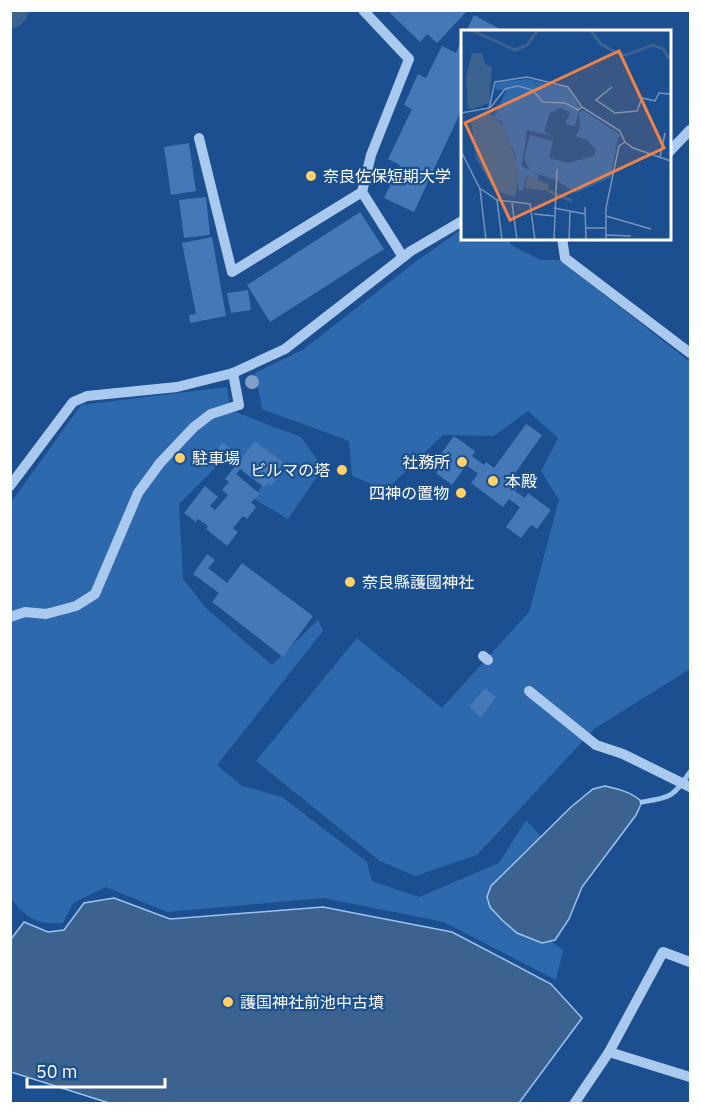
<svg xmlns="http://www.w3.org/2000/svg" width="701" height="1114" viewBox="0 0 701 1114" font-family="'IBM Plex Sans','Noto Sans JP',sans-serif">
<style>
.green{fill:#2e69ad}
.water{fill:#3c6290;stroke:#9cc4f0;stroke-width:1.5}
.lines{fill:none;stroke-linecap:round;stroke-linejoin:round}
.stream{stroke:#9cc4f0;stroke-width:5}
.river{stroke:#3c6290;stroke-width:33}
.building{fill:#4478b7}
.minor{stroke:#a9c9ee;stroke-width:10}
.tree{fill:#7ea0ca}
.poi-dot{fill:#ffd166;stroke:#1b4f8f;stroke-width:2}
.labels{text-anchor:middle;stroke-width:4.5;stroke-linejoin:round;paint-order:stroke}
.poi-label{font-size:16px;fill:#fff;stroke:#1b4f8f;text-anchor:start}
.inset-river{fill:none;stroke:#3c6290;stroke-width:3}
.inset-road{fill:none;stroke:#7695bc;stroke-width:1.5}
.view{fill:#ee8249;fill-opacity:0.15;stroke:#ee8249;stroke-width:3}
.inset-edge{fill:none;stroke:#fff;stroke-width:3}
</style>
<rect width="100%" height="100%" fill="#1b4f8f"/>
<g class="green">
<path d="M462 229V238L509 239 511 245 541 260H560L690 362V669L594 729 477 855 415 876 380 861 256 761 357 638 442 708 529 612 559 500 541 471 558 438 528 411 494 436 443 435 386 490 352 476 349 441 262 409 255 373 304 349 414 263Z"/>
<path d="M227 387 230 410 301 437 323 468 288 519 254 499 265 480 229 454 179 504 183 579 206 608 272 665 318 620 323 631 217 765 242 786 282 797 367 862 372 881 419 897 499 863 526 820 550 847 490 897 563 950 556 980 444 922 323 898 167 912 106 887 73 903 63 923C36 925 26 918 10 897V504L81 405Z"/>
</g>
<g class="water">
<path d="M605 786C618 789 632 792 642 802L636 815 582 887 569 919 555 940 542 943 517 933 502 920 490 907 487 897 491 886 571 807 593 789Z"/>
<path d="M114 898 170 919 323 907 452 932 551 984 582 1018 519 1103H109L11 1072V939L24 922 48 932 64 930 84 903Z"/>
</g>
<g class="lines">
<path class="stream" d="M642 802C672 797 673 797 690 772"/>
<path class="river" d="M10 12 12 10"/>
</g>
<g class="building">
<path d="M387 10H468L437 43 427 34 420 42Z"/>
<path d="M474 15 500 29 499 32H466Z"/>
<path d="M462 39V109L414 212 384 198 400 165 388 159 412 109 404 105 418 74 426 78 442 46 456 53Z"/>
<path d="M189 143 196 191 171 195 164 147Z"/>
<path d="M206 197 210 235 184 238 179 200Z"/>
<path d="M360 212 384 249 270 322 247 285Z"/>
<path d="M212 237 226 316 190 323 189 315 196 314 182 243Z"/>
<path d="M248 290 251 310 231 313 227 293Z"/>
<path d="M526 424 542 435 511 479 519 485 515 491 525 498 528 493 551 510 537 529 531 525 521 538 506 527 520 507 509 499 503 507 471 483 478 474 466 465 452 485 436 473 447 458 441 454 454 436 475 451 472 456 484 465 486 462 494 468Z"/>
<path d="M255 441 284 463 277 470 281 474 271 486 268 483 264 487 240 469 236 474 260 494 251 502 256 507 247 519 243 516 233 528 238 532 227 546 206 529 208 526 198 519 196 522 184 513 205 486 218 497 210 506 215 510 228 495 222 490 229 482 225 479Z"/>
<path d="M222 442 239 455 233 464 216 452Z"/>
<path d="M207 554 215 560 208 568 227 583 242 563 313 616 283 657 212 602 219 593 193 574Z"/>
<path d="M485 688 496 697 481 717 469 707Z"/>
</g>
<g class="lines">
<g class="minor">
<path d="M363 10 409 59 371 155 362 192 403 257"/>
<path d="M199 138 232 272 362 192"/>
<path d="M670 151 690 130"/>
<path d="M562 238 565 258 690 353"/>
<path d="M10 486 73 402 87 396 177 387 233 373 285 349 411 251 462 221"/>
<path d="M10 617 25 612 46 614 76 606 95 594 138 493 160 463 194 427 211 414 239 405 233 373"/>
<path d="M483 656 488 660"/>
<path d="M529 691 596 745 623 754 690 787"/>
<path d="M609 1052 690 1077"/>
<path d="M574 1104 609 1052 663 952 690 962"/>
</g>
</g>
<circle class="tree" cx="252" cy="382" r="7"/>
<g class="poi-dot">
<circle cx="311" cy="176" r="6"/>
<circle cx="180" cy="458" r="6"/>
<circle cx="462" cy="462" r="6"/>
<circle cx="342" cy="470" r="6"/>
<circle cx="493" cy="481" r="6"/>
<circle cx="461" cy="493" r="6"/>
<circle cx="350" cy="582" r="6"/>
<circle cx="228" cy="1002" r="6"/>
</g>
<g class="labels">
<g class="poi-label">
<text x="323" y="182">奈良佐保短期大学</text>
<text x="192" y="464">駐車場</text>
<text x="450" y="468" text-anchor="end">社務所</text>
<text x="330" y="476" text-anchor="end">ビルマの塔</text>
<text x="505" y="487">本殿</text>
<text x="449" y="499" text-anchor="end">四神の置物</text>
<text x="362" y="588">奈良縣護國神社</text>
<text x="240" y="1008">護国神社前池中古墳</text>
</g>
</g>
<g transform="translate(461 30)">
<rect width="210" height="210" fill="#1b4f8f"/>
<path d="M66 49 107 58 119 77 114 96 104 94 109 82 99 78 89 83 83 101 91 106 66 100 61 136 78 146 76 151 65 147 62 160 58 161 54 123 42 103V93L33 87 45 61 34 59 36 53ZM122 80 161 106 157 107 150 147 115 163 95 150 70 142 63 129 69 105 92 111 88 128 107 133 133 126 135 120 126 110 115 106 119 97 118 83Z" fill="#2e69ad"/>
<path d="M11 23H21L24 34 31 37 28 73 12 79 7 78 5 48ZM28 83 41 94 53 124 58 143 54 167 34 161 15 129 10 90ZM67 146 87 154 88 161 63 158Z" fill="#3c6290"/>
<path class="inset-river" d="M10 0 54 20 66 15 77 0M129 0 140 14 156 23 165 25 192 15 202 19 210 31M88 161 111 171"/>
<path class="inset-road" d="M151 57 135 70 154 83 176 81 181 68 194 71 198 63 210 64M29 78 44 59 57 56 71 60 82 72 104 73 117 80 121 77M0 83 28 78 34 52 66 47 107 57 121 77 159 101 164 112 172 118 210 131M0 121 19 159 25 210M199 127 204 103M20 159 36 170 69 174 74 210M36 170 41 210M51 173 56 210M124 177 125 210M93 178 124 184M73 184 93 186M145 186 190 199M125 198H145M145 205 170 206M93 210 96 139M108 210 109 181M145 210V178L158 116 164 112"/>
<path class="view" d="M158 21 203 118 49 190 4 93Z"/>
<rect width="210" height="210" class="inset-edge"/>
</g>
<rect width="701" height="1114" fill="none" stroke="#ffffff" stroke-width="24"/>
<path d="M27 1078v9h138v-9" fill="none" stroke="#ffffff" stroke-width="3"/>
<text x="36" y="1078" font-size="18" fill="#ffffff" stroke="#1b4f8f" stroke-width="4.5" paint-order="stroke">50 m</text>
</svg>
